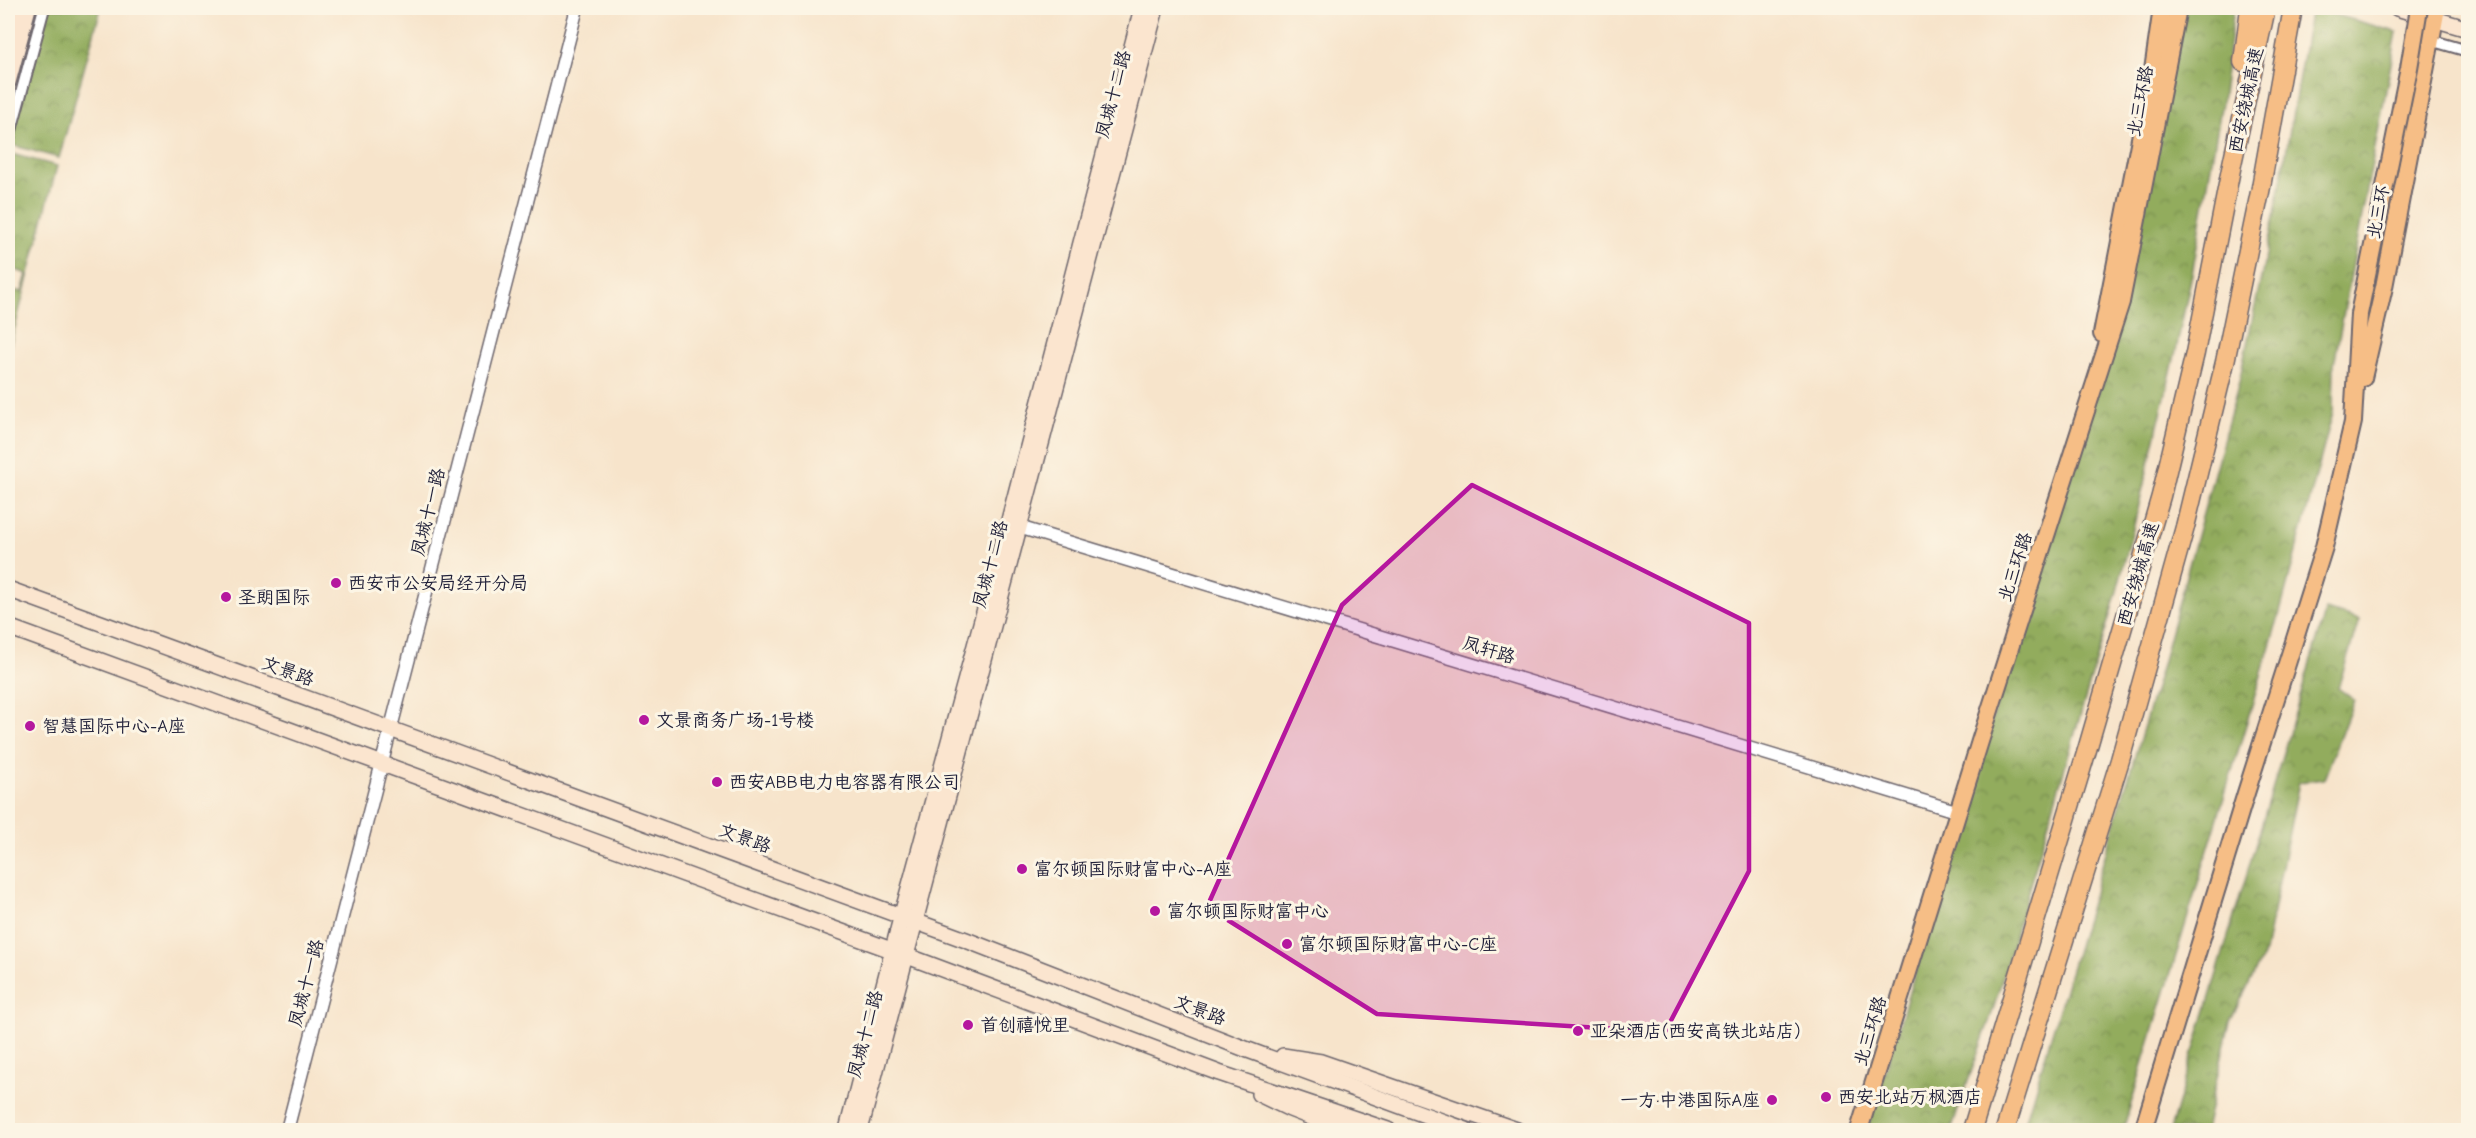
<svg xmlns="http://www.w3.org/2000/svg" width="2476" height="1138" viewBox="0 0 2476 1138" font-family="'Comic Neue','LXGW WenKai TC',sans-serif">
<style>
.forest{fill:url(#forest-crowns);stroke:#5a674c;stroke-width:1.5}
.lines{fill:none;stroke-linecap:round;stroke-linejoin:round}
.minor-casing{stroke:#6d666d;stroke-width:14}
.tertiary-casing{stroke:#6d666d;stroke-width:15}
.secondary-casing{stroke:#6d666d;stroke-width:18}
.trunk-casing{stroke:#6d666d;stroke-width:20}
.motorway-casing{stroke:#6d666d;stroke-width:21}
.minor{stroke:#fff;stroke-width:10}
.tertiary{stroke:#fff;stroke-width:12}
.secondary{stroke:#fbe5cf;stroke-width:15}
.trunk{stroke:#f6be86;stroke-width:16}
.motorway{stroke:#f6be86;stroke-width:18}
.trunk-bridge-casing{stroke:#6d666d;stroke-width:20;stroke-linecap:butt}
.trunk-bridge{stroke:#f6be86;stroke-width:16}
.marked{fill:#b5179e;fill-opacity:0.2;stroke:#b5179e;stroke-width:4.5;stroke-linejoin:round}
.poi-dot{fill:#b5179e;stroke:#fcf5e5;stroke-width:2}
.labels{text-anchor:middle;stroke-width:6;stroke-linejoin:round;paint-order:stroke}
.street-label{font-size:18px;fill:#22223b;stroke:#fcf5e5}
.poi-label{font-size:18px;fill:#22223b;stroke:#fcf5e5;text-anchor:start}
</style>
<defs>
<pattern id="forest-crowns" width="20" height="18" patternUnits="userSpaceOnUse" patternTransform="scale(1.5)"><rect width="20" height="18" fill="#92ac5d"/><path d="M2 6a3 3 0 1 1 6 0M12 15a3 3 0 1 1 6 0" fill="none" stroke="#778c4e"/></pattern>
</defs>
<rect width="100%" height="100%" fill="#fcf5e5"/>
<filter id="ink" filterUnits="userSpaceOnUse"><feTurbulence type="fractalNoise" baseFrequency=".0167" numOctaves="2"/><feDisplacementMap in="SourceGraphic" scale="12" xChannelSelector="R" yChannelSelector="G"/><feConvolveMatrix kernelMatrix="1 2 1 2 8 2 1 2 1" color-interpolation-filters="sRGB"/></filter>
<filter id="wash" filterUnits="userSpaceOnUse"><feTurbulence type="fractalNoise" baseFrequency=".008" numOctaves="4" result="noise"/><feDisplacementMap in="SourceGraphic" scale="24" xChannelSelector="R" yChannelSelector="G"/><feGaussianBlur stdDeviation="1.35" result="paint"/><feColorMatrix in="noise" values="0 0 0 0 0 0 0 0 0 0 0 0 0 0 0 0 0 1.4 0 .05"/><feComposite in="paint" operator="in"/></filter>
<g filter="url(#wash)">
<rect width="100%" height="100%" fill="#f7e4cb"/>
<g class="forest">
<path d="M44 8H101L59 158 8 144Z"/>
<path d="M2177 8H2234L2222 102 2193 269 2175 355 2135 521 2117 591 1993 1010 1951 1130H1867L2085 414Z"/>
<path d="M2311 8 2397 32 2334 364 2333 412 2279 616 2123 1130H2023L2159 675 2239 382 2279 193Z"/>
<path d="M8 153 57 166 8 354V289L22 292 27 274 8 267Z"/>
<path d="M2326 610 2359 620 2338 688 2354 700 2324 779 2299 782 2265 952 2230 1021 2205 1130H2170Z"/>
</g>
</g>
<g filter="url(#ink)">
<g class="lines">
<g class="minor-casing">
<g id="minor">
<path d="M2430 40 2468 51"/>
<path d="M8 142 44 8"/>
</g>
</g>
<g class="tertiary-casing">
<g id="tertiary">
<path d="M1012 525 1959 812"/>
<path d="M287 1130 577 8"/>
</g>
</g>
<g class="secondary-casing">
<g id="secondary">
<path d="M2397 8 2468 29"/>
<path d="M8 33 14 8"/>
<path d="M8 82 28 8"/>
<path d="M8 589 966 940 1248 1050 1466 1130"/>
<path d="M8 627 894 951 1219 1073 1388 1130"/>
<path d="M1283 1056 1321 1062 1517 1130"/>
<path d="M1259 1094 1290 1109 1343 1130"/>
<path d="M847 1130 901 918 1008 524 1142 8"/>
<path d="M860 1130 1156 8"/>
</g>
</g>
<g class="trunk-casing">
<g id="trunk">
<path d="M2102 334 2152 77 2162 8"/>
<path d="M2363 378 2384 287 2437 8"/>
<path d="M1859 1130 1981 738 2121 302 2178 8"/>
<path d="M2143 1130 2246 793 2324 547 2353 422 2359 314"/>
</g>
</g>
<g class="motorway-casing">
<g id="motorway">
<path d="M2243 62 2250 8"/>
<path d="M1972 1130 2087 750 2161 496 2195 353 2232 164 2266 8"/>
<path d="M2005 1130 2120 760 2185 527 2225 362 2261 187 2293 8"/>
</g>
</g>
<use href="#minor" class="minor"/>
<use href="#tertiary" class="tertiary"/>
<use href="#secondary" class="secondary"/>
<use href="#trunk" class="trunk"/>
<use href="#motorway" class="motorway"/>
<g class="trunk-bridge-casing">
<path id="trunk-bridge" d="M2359 314 2409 68 2419 8"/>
</g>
<use href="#trunk-bridge" class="trunk-bridge"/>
</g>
</g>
<path class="marked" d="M1472 485 1749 623V871L1665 1032 1377 1014 1207 907 1342 605Z"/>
<g class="poi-dot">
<circle cx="336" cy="583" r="6"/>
<circle cx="226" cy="597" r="6"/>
<circle cx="644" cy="720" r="6"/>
<circle cx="30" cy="726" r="6"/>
<circle cx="717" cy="782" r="6"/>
<circle cx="1022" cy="869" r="6"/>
<circle cx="1155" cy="911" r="6"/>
<circle cx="1287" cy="944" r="6"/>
<circle cx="968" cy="1025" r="6"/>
<circle cx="1578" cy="1031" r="6"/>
<circle cx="1826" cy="1097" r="6"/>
<circle cx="1772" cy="1100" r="6"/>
</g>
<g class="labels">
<g class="street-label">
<text transform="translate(1113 94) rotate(-75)" y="6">凤城十二路</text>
<text transform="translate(2246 100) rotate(-78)" y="6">西安绕城高速</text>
<text transform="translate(2140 101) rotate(-79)" y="6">北三环路</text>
<text transform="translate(2378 212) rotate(-79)" y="6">北三环</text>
<text transform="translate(428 512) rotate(-76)" y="6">凤城十一路</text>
<text transform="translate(990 564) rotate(-75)" y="6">凤城十二路</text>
<text transform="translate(2015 567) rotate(-72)" y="6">北三环路</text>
<text transform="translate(2138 574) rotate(-74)" y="6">西安绕城高速</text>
<text transform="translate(1489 650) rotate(17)" y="6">凤轩路</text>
<text transform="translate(288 671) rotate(20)" y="6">文景路</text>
<text transform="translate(745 838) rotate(20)" y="6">文景路</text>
<text transform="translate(306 983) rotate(-75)" y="6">凤城十一路</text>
<text transform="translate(1200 1010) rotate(21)" y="6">文景路</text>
<text transform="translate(1870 1031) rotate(-73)" y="6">北三环路</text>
<text transform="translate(865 1034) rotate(-75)" y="6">凤城十二路</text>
</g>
<g class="poi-label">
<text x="348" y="589">西安市公安局经开分局</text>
<text x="238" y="603">圣朗国际</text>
<text x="656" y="726">文景商务广场-1号楼</text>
<text x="42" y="732">智慧国际中心-A座</text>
<text x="729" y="788">西安ABB电力电容器有限公司</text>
<text x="1034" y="875">富尔顿国际财富中心-A座</text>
<text x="1167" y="917">富尔顿国际财富中心</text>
<text x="1299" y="950">富尔顿国际财富中心-C座</text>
<text x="980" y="1031">首创禧悦里</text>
<text x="1590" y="1037">亚朵酒店(西安高铁北站店)</text>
<text x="1838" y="1103">西安北站万枫酒店</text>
<text x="1760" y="1106" text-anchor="end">一方·中港国际A座</text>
</g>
</g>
<rect width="2476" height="1138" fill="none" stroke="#fcf5e5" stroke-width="30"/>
</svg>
